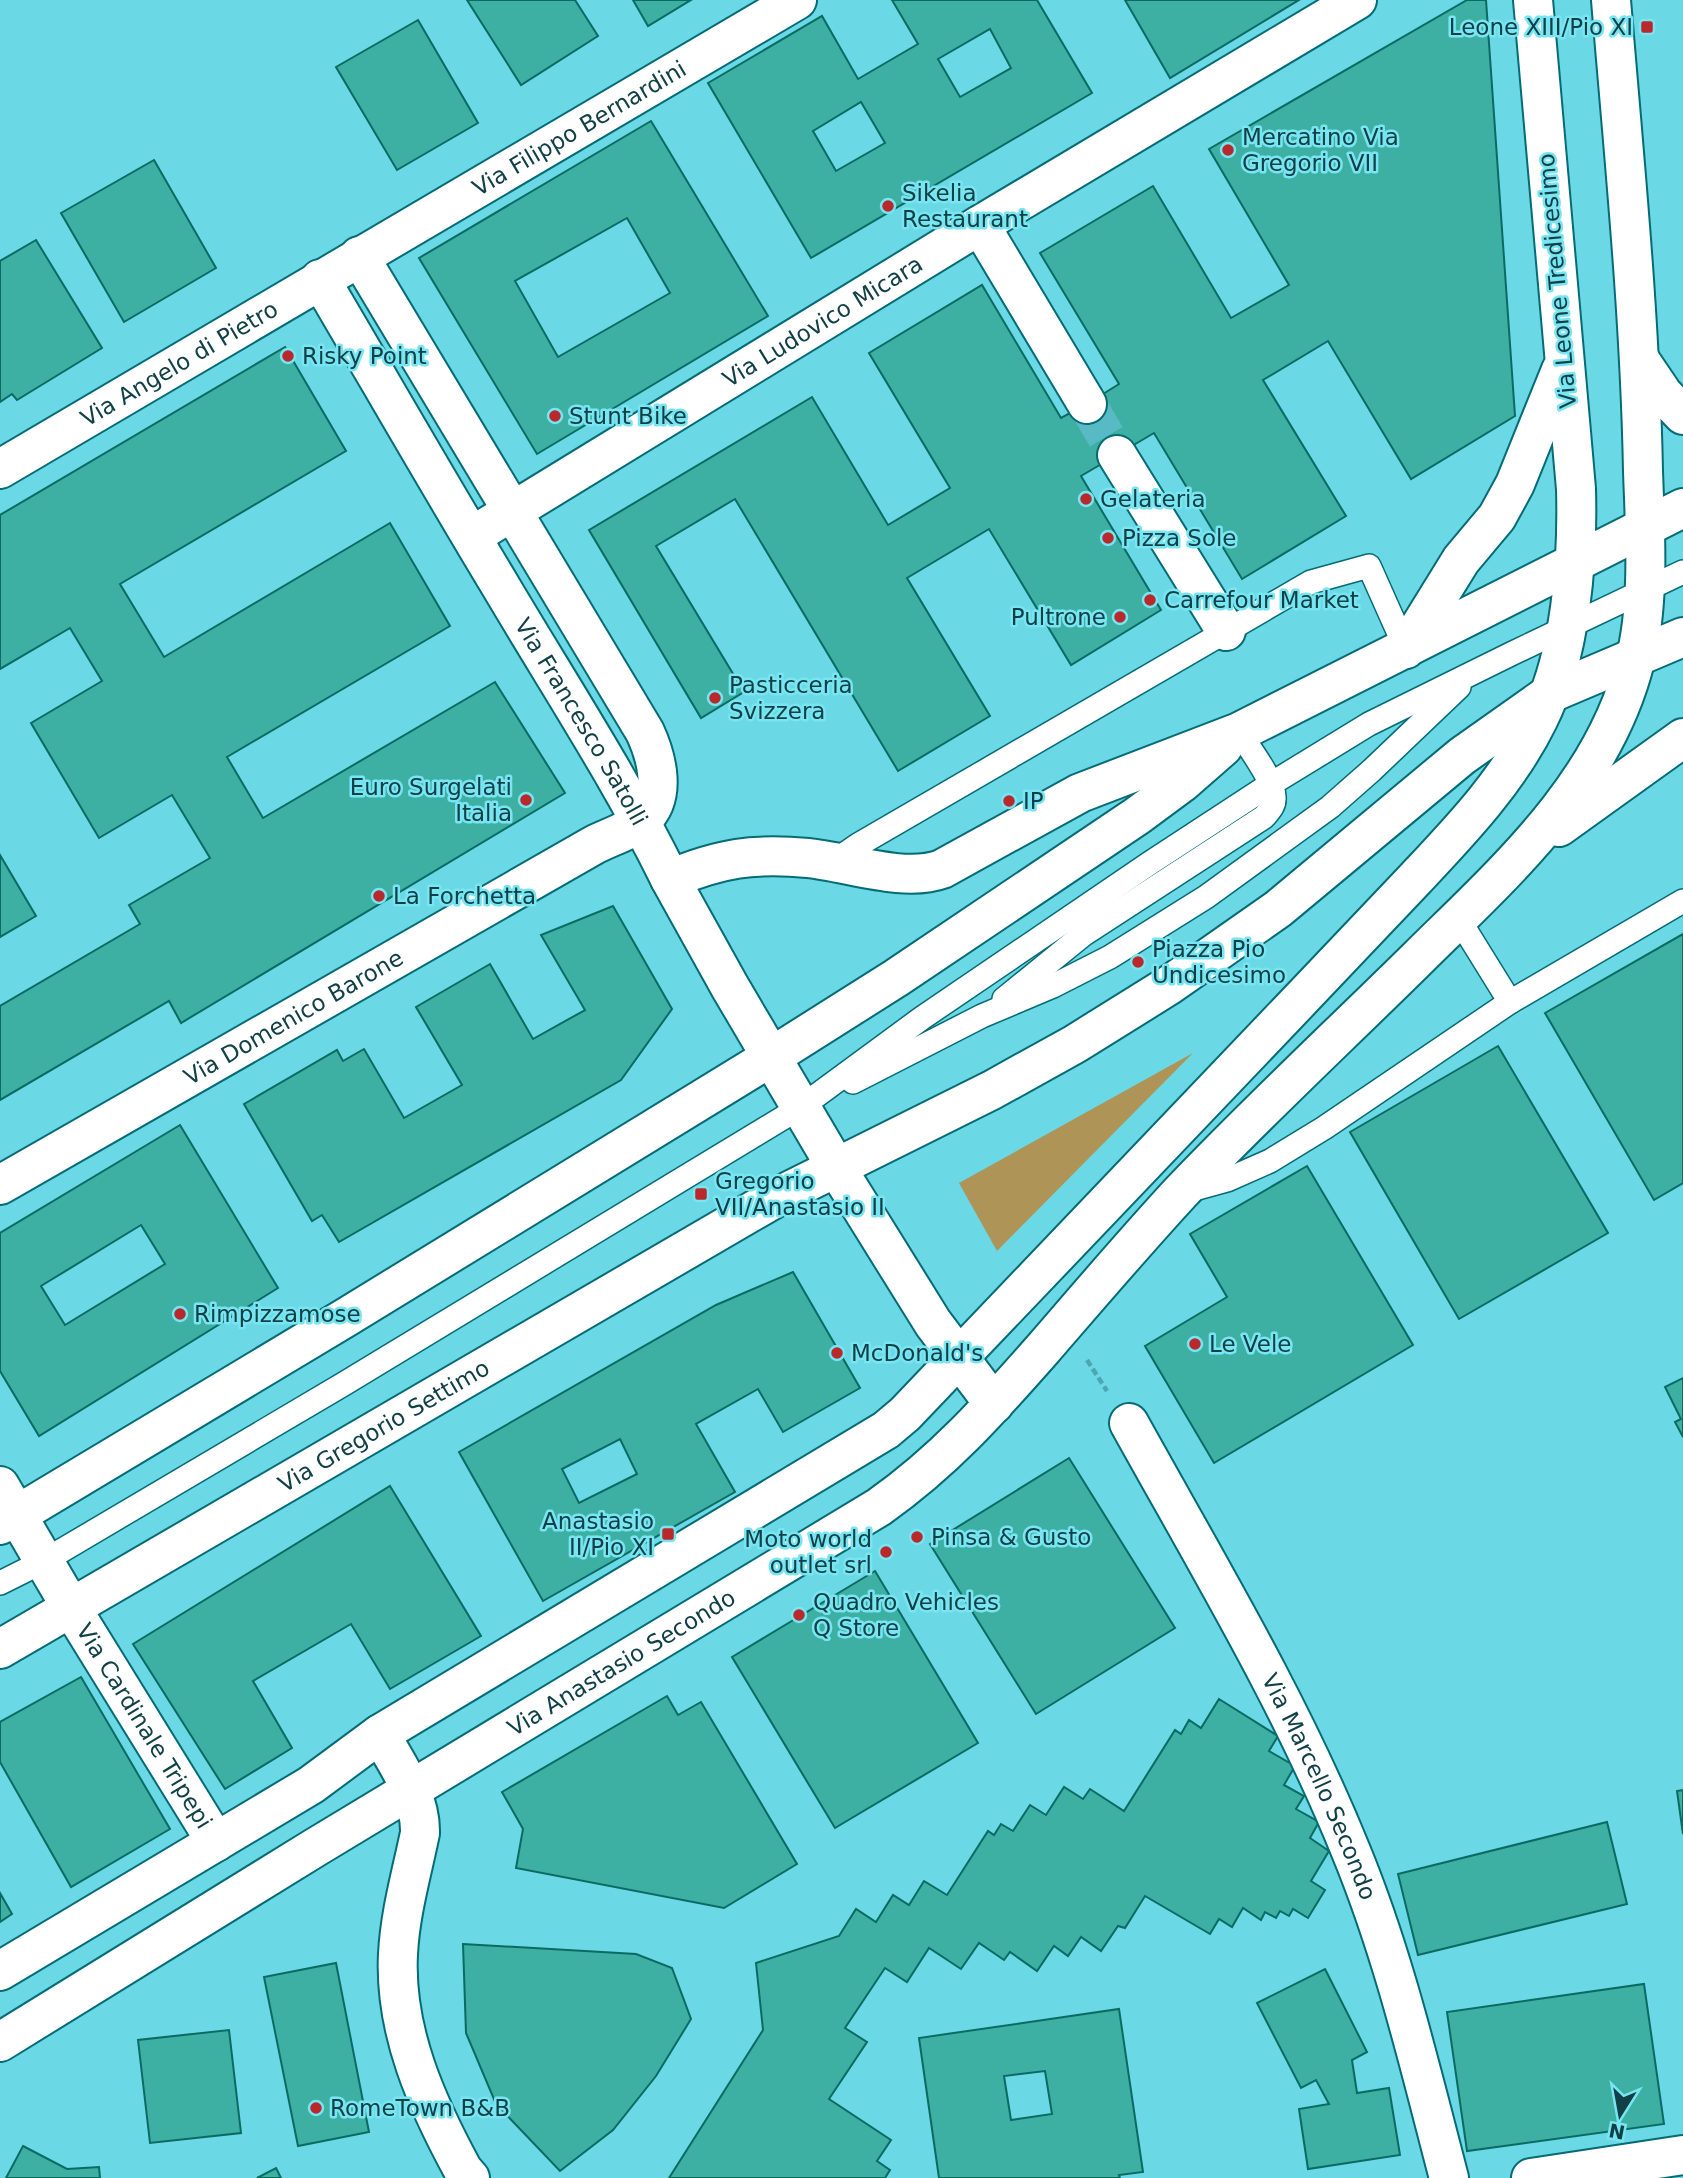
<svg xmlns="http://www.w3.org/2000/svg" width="1683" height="2178" viewBox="0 0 1683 2178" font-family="'DejaVu Sans',sans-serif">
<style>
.green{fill:#af9458}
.building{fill:#3eafa3;stroke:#0a6b63;stroke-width:2;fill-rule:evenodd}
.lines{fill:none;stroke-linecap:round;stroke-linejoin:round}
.street-tunnel{stroke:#58bac5;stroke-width:38;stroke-dasharray:38 19;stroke-linecap:butt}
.lane-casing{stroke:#056b75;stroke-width:26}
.street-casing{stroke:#056b75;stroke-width:42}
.primary-casing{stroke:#056b75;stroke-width:42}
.path{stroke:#4da6b1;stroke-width:4.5;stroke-dasharray:7 3.5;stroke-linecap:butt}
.lane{stroke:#fff;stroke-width:23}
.street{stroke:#fff;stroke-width:38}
.primary{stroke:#fff;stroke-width:38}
.poi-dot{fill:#b9292b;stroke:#78e5f2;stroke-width:2.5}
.labels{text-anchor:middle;stroke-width:5;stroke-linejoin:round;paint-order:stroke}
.poi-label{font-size:23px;fill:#114147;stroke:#78e5f2;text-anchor:start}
.street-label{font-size:23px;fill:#114147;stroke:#78e5f2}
</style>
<rect width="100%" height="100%" fill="#6ad8e5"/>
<path class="green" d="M1193 1053 997 1251 959 1183Z"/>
<g class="building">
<path d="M467 0H575L598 36 521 85Z"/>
<path d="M633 0H691L648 26Z"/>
<path d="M892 0H1037L1092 93 811 258 708 83 822 16 858 79 918 44ZM990 29 1011 68 960 97 938 59ZM861 102 885 143 836 171 813 131Z"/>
<path d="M1125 0H1299L1170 78Z"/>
<path d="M1467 0H1486L1515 416 1411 479 1328 341 1263 380 1346 516 1242 579 1154 433 1081 476 1161 610 1071 665 989 529 907 578 990 716 898 771 735 499 656 546 744 692 701 718 589 530 812 397 888 525 950 488 869 353 982 285 1061 418 1087 404 1119 384 1040 253 1153 186 1231 318 1289 285 1209 149Z"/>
<path d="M418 20 478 123 397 170 336 67Z"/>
<path d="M651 121 768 316 537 454 419 258ZM627 218 670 293 558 357 515 281Z"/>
<path d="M154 160 216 268 124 322 61 213Z"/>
<path d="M36 240 102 348 17 400 12 394 0 402V261Z"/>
<path d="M285 347 346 451 120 584 164 657 390 523 450 626 227 757 263 818 495 682 565 793 181 1023 169 1001 0 1100V1006L140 924 129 905 210 858 172 795 99 838 31 723 102 681 70 628 0 669V515Z"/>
<path d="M0 855 36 916 0 937Z"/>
<path d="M613 906 672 1009 621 1080 339 1242 322 1215 312 1221 244 1104 337 1050 343 1061 364 1049 404 1118 462 1085 416 1007 490 964 533 1039 585 1010 541 935Z"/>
<path d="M1683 934V1183L1654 1200 1545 1013Z"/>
<path d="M1498 1046 1608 1233 1459 1319 1350 1132Z"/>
<path d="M180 1125 278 1288 39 1436 0 1371V1233ZM141 1225 165 1264 65 1325 41 1286Z"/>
<path d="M1307 1166 1413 1345 1214 1463 1145 1346 1227 1297 1190 1234Z"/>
<path d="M793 1272 860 1388 783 1432 758 1389 696 1424 735 1492 543 1601 459 1452 716 1305ZM620 1439 637 1474 579 1503 562 1469Z"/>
<path d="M1683 1378V1437L1675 1422 1681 1419 1665 1387Z"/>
<path d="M1069 1458 1175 1628 1036 1714 930 1544Z"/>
<path d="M390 1486 481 1636 390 1689 351 1624 253 1681 292 1748 225 1789 133 1644Z"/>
<path d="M875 1571 978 1743 835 1828 732 1657Z"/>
<path d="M81 1677 170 1829 71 1887 0 1762V1722Z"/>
<path d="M667 1696 678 1715 701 1702 797 1864 724 1908 516 1868 523 1829 502 1792Z"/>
<path d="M1219 1699 1278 1736 1269 1751 1295 1766 1284 1785 1304 1796 1296 1809 1319 1822 1310 1838 1329 1851 1311 1881 1325 1890 1308 1918 1293 1909 1289 1916 1280 1911 1276 1918 1265 1912 1261 1920 1243 1908 1232 1927 1219 1919 1210 1934 1145 1896 1125 1928 1118 1926 1101 1951 1081 1937 1068 1956 1054 1946 1037 1971 1010 1952 1004 1960 979 1943 961 1969 929 1948 907 1982 885 1968 845 2028 867 2042 829 2099 891 2140 877 2161 890 2170 885 2178H669L763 2030 756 1963 839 1936 856 1909 876 1922 893 1895 909 1905 924 1881 947 1895 988 1831 994 1835 1001 1824 1013 1831 1030 1805 1046 1815 1064 1787 1083 1799 1090 1789 1124 1811 1175 1730 1181 1734 1189 1720 1201 1728Z"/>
<path d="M1683 1790V1834L1677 1791Z"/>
<path d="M1607 1822 1627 1904 1418 1955 1398 1874Z"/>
<path d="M0 1893 12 1914 0 1922Z"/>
<path d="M463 1944 636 1954 672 1968 691 2019 656 2076 613 2130 560 2171 496 2104 466 2033Z"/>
<path d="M336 1963 369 2132 298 2146 264 1977Z"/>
<path d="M1325 1969 1367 2052 1352 2060 1357 2093 1389 2088 1400 2155 1308 2169 1299 2109 1329 2104 1316 2080 1301 2088 1257 2003Z"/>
<path d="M1644 1984 1664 2124 1467 2151 1447 2012Z"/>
<path d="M1119 2009 1143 2172 1119 2175 1120 2178H939L919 2038ZM1045 2071 1052 2114 1011 2120 1004 2076Z"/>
<path d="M229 2030 241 2133 150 2143 138 2040Z"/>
<path d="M23 2146 67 2169 99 2167 100 2178H6Z"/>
<path d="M276 2168 281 2178H257Z"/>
</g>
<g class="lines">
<path class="street-tunnel" d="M1087 404 1117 455"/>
<g class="lane-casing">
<g id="lane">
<path d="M832 863 858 845 1311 582 1369 566 1406 649"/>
<path d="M1458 918 1510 1002"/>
<path d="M1004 999 1084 934 1264 817C1269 811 1275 806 1274 797 1274 780 1249 748 1239 732"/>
<path d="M853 1082 982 1016 1053 986 1110 957 1206 897 1330 807 1372 770 1459 687"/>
<path d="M1187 1191 1227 1180 1270 1161 1324 1128 1510 1002 1683 901"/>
<path d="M0 1583 44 1561 342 1385 801 1107 922 1018 1150 863 1271 784 1369 724 1513 653 1683 572"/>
</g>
</g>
<g class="street-casing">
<g id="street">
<path d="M980 225 1087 404"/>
<path id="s1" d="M320 279C380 381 439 484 500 585 558 683 620 777 670 879"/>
<path d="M1117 455 1226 631"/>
<path id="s2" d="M0 469 797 0"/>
<path id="s3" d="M472 536 980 225 1357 0"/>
<path id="s4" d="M0 1185 594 845C609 837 631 831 643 819 667 797 657 758 645 732L359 256"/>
<path id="s5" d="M1129 1423C1206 1562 1290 1701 1350 1849 1394 1955 1420 2068 1449 2178"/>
<path id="s6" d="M0 1486 72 1609 216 1842"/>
<path d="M380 1734C397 1764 421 1797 420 1833 412 1872 400 1913 398 1954 394 2031 427 2104 463 2170L470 2178"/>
<path d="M1531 2178 1683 2155"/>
</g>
</g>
<g class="primary-casing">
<g id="primary">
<path d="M1640 360 1663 394 1683 415"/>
<path d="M1406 649 1461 560 1497 517 1515 484 1561 370"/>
<path d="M1559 827 1683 738"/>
<path d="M994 1404 933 1323 836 1167 730 987 670 879C721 858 753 853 808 858 848 862 904 883 942 869L1080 793 1239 732 1683 508"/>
<path d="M0 1525 345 1318 771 1057 896 978 1137 816 1183 782 1223 747"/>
<path id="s7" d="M0 1649 777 1197 992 1090 1075 1044 1168 986 1278 909 1462 756 1551 693 1683 637"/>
<path d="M0 1971 311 1785 380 1734 886 1430 905 1414C1037 1276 1168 1137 1301 999 1339 959 1377 919 1415 879 1461 830 1508 781 1538 720 1571 655 1578 561 1576 489L1533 0"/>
<path id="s8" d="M0 2042 316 1847 879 1507C944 1461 990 1409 1042 1350 1087 1298 1133 1244 1180 1193 1256 1113 1340 1035 1419 957 1506 871 1604 785 1635 661 1650 602 1645 531 1643 471 1640 314 1624 157 1611 0"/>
</g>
</g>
<path class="path" d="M1087 1360 1107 1391"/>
<use href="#lane" class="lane"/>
<use href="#street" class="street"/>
<use href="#primary" class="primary"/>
</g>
<g class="poi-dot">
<rect x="1640" y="20" width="14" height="14" rx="3.5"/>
<circle cx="1228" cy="150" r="7"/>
<circle cx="888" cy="206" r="7"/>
<circle cx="288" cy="356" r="7"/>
<circle cx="555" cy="416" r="7"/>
<circle cx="1086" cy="499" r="7"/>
<circle cx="1108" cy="538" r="7"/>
<circle cx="1150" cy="600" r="7"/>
<circle cx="1120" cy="617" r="7"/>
<circle cx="715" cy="698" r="7"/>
<circle cx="526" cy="800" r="7"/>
<circle cx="1009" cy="801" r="7"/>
<circle cx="379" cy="896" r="7"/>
<circle cx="1138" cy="962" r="7"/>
<rect x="694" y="1187" width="14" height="14" rx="3.5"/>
<circle cx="180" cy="1314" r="7"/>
<circle cx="1195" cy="1344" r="7"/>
<circle cx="837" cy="1353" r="7"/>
<rect x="661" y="1527" width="14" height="14" rx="3.5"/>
<circle cx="917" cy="1537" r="7"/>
<circle cx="886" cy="1552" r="7"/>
<circle cx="799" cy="1615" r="7"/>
<circle cx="316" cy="2108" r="7"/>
</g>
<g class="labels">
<g class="poi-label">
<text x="1633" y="35" text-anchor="end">Leone XIII/Pio XI</text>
<text x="1242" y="145">Mercatino Via<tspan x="1242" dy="26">Gregorio VII</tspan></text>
<text x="902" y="201">Sikelia<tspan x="902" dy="26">Restaurant</tspan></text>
<text x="302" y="364">Risky Point</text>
<text x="569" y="424">Stunt Bike</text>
<text x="1100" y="507">Gelateria</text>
<text x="1122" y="546">Pizza Sole</text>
<text x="1164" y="608">Carrefour Market</text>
<text x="1106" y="625" text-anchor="end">Pultrone</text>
<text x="729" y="693">Pasticceria<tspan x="729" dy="26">Svizzera</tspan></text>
<text x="512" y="795" text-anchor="end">Euro Surgelati<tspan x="512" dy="26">Italia</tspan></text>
<text x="1023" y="809">IP</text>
<text x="393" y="904">La Forchetta</text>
<text x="1152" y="957">Piazza Pio<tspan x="1152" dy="26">Undicesimo</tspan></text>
<text x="715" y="1189">Gregorio<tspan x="715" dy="26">VII/Anastasio II</tspan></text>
<text x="194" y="1322">Rimpizzamose</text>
<text x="1209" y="1352">Le Vele</text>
<text x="851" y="1361">McDonald's</text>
<text x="654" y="1529" text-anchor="end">Anastasio<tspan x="654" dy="26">II/Pio XI</tspan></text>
<text x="931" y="1545">Pinsa &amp; Gusto</text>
<text x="872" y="1547" text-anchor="end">Moto world<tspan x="872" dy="26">outlet srl</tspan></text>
<text x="813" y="1610">Quadro Vehicles<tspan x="813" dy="26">Q Store</tspan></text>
<text x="330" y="2116">RomeTown B&amp;B</text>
</g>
<g class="street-label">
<text dy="8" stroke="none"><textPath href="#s2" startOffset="672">Via Filippo Bernardini</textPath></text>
<text transform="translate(1557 281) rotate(-95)" y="8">Via Leone Tredicesimo</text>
<text dy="8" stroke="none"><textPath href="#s3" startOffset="411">Via Ludovico Micara</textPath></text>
<text dy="8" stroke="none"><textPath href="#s2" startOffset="208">Via Angelo di Pietro</textPath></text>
<text dy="8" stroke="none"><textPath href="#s1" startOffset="514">Via Francesco Satolli</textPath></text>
<text dy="8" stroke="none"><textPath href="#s4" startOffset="338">Via Domenico Barone</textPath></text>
<text dy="8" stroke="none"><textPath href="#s7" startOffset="444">Via Gregorio Settimo</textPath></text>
<text dy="8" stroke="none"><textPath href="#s8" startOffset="728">Via Anastasio Secondo</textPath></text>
<text dy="8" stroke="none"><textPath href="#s6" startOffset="280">Via Cardinale Tripepi</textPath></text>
<text dy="8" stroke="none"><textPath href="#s5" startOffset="411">Via Marcello Secondo</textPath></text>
</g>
</g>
<g transform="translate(1620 2115) rotate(191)" stroke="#78e5f2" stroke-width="5" paint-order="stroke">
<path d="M0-5L12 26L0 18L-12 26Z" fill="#114147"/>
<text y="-10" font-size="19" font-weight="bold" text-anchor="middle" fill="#114147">N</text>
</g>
</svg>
